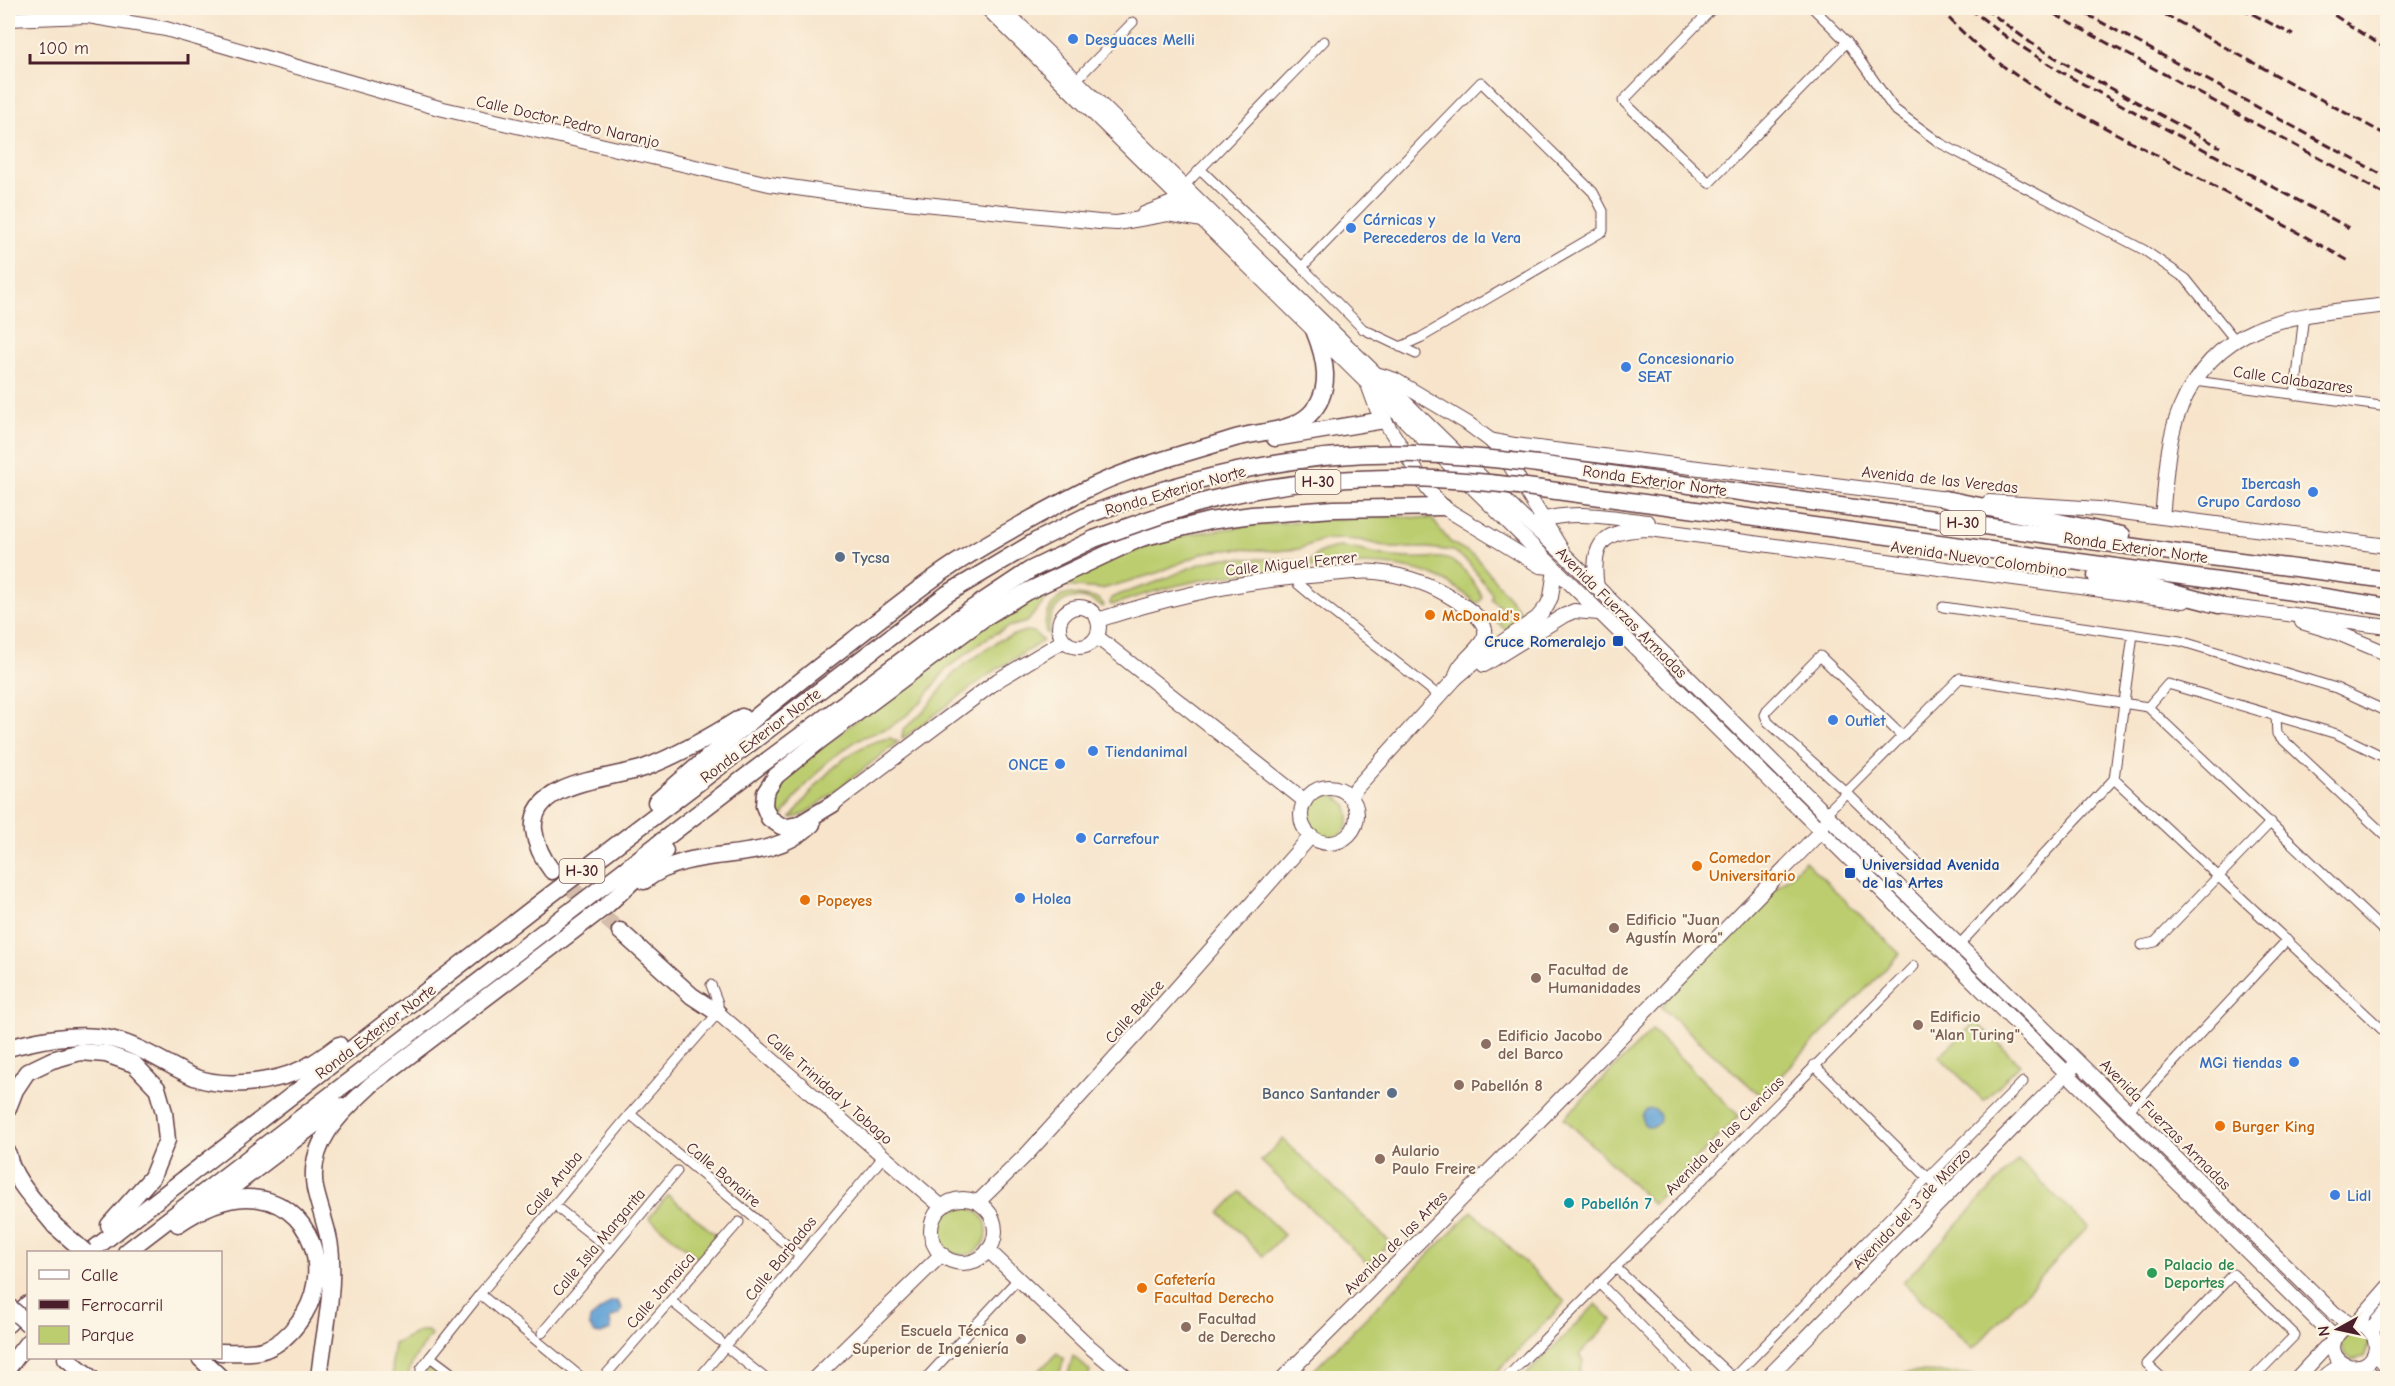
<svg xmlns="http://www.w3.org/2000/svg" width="2395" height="1386" viewBox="0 0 2395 1386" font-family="'Comic Neue',sans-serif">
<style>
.green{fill:#bccd70;stroke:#83764e;stroke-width:1.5}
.water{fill:#62a3d5;stroke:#566180;stroke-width:1.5}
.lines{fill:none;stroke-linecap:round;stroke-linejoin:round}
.highway-tunnel{stroke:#d4bdab;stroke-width:16;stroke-dasharray:16 8;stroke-linecap:butt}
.street-casing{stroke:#643d43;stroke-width:11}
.secondary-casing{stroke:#643d43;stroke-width:16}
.highway-casing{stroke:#643d43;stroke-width:19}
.street{stroke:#fff;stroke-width:9}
.secondary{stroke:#fff;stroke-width:14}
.highway{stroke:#fff;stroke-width:16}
.rail{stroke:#4a1f2b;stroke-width:3;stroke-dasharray:9 4.5;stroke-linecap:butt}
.highway-bridge-casing{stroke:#643d43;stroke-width:19;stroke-linecap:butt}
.highway-bridge{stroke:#fff;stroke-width:16}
.shop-dot{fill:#3f7fe0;stroke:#fcf5e5;stroke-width:2}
.service-dot{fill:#5c6f8a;stroke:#fcf5e5;stroke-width:2}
.food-dot{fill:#e8710a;stroke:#fcf5e5;stroke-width:2}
.transit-dot{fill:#1a4fb4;stroke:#fcf5e5;stroke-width:2}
.education-dot{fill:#8d6e63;stroke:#fcf5e5;stroke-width:2}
.culture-dot{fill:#0f9aa8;stroke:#fcf5e5;stroke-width:2}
.leisure-dot{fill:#2e9e5b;stroke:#fcf5e5;stroke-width:2}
.labels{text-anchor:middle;stroke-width:4.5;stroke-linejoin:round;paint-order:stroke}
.shield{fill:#fcf5e5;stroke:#7f5f63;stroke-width:1.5}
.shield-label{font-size:15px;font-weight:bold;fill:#4a1f2b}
.shop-label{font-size:16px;font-weight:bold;fill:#366cbe;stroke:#fcf5e5;text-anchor:start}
.street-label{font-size:16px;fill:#4a1f2b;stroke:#fcf5e5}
.service-label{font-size:16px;font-weight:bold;fill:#4e5e75;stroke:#fcf5e5;text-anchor:start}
.food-label{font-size:16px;font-weight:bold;fill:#c56008;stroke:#fcf5e5;text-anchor:start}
.transit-label{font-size:16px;font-weight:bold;fill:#164399;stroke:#fcf5e5;text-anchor:end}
.education-label{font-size:16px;font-weight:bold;fill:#785e54;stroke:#fcf5e5;text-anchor:start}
.culture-label{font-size:16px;font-weight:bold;fill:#0d838f;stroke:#fcf5e5;text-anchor:start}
.leisure-label{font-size:16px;font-weight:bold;fill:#27864d;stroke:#fcf5e5;text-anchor:start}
</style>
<rect width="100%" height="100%" fill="#fcf5e5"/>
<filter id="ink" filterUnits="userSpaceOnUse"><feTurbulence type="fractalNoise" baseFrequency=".0167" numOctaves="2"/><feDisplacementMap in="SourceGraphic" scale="12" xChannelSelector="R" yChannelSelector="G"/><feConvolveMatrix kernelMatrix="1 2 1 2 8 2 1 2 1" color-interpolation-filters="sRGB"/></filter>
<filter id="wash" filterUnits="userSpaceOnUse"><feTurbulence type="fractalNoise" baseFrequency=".008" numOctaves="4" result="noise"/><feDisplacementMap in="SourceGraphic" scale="24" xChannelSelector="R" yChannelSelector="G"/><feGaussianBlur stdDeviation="1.35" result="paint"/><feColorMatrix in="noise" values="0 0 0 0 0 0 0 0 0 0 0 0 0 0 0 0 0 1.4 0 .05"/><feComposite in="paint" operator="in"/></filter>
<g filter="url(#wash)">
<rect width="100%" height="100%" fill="#f7e4cb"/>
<g class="green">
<path d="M1393 516 1432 519 1450 542 1475 556 1525 617 1506 630 1496 621 1504 610 1491 599 1492 594 1469 563 1453 551 1429 548H1392L1359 540 1341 539 1322 540 1299 549 1276 551 1236 549 1206 552 1157 573 1102 589 1061 586 1053 591 1027 622 1008 627 989 637 947 668 922 701 907 715 890 727 859 739 828 761 799 793 780 820 771 807 778 782 874 706 1005 612 1104 562 1160 542 1190 534 1246 526 1314 520Z"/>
<path d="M1339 547C1358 548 1375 555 1393 557 1444 563 1450 542 1482 596V599L1477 604C1467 595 1455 586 1443 580 1403 559 1350 564 1307 567 1314 553 1324 549 1339 547Z"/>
<path d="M1225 558 1291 560 1295 562 1298 568C1235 571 1171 584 1112 605L1110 604 1111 598C1128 590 1147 587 1164 579 1186 570 1201 561 1225 558Z"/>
<path d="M1071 594 1099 599 1104 605 1103 607C1096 603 1090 599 1081 598 1059 595 1047 615 1049 634L1046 633C1042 618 1050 606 1061 596Z"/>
<path d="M1025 631 1034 632 1043 641 994 671 902 739 903 730 926 709 956 671 1000 640Z"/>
<path d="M890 738 898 742 811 810 798 817 791 818C816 784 846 745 890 738Z"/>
<circle cx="1327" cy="817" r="22"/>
<path d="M1805 861 1900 954 1761 1096 1661 1007 1706 955Z"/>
<path d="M1976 1022 2020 1064 1984 1101 1939 1056Z"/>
<path d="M1652 1030 1739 1116 1653 1204 1564 1118Z"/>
<path d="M1283 1139 1390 1242 1369 1265 1261 1161Z"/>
<path d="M2018 1160 2088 1227 1973 1349 1903 1282Z"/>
<path d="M1240 1192 1284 1235 1263 1256 1220 1213Z"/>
<path d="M668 1195 716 1235 698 1258 649 1218Z"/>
<circle cx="963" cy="1231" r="24"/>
<path d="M1472 1211 1565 1302 1491 1378H1306Z"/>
<path d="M1596 1304 1612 1320 1579 1355 1583 1361 1579 1378H1523Z"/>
<path d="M420 1331H428L431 1335C421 1348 410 1361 408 1378H393L392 1359 394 1344Z"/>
<path d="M2354 1332 2363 1334 2369 1344 2364 1357 2353 1360 2344 1354 2341 1345 2344 1337Z"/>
<path d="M1057 1353 1064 1359 1058 1378H1032Z"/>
<path d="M1073 1356 1090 1371 1088 1378H1067Z"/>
<path d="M432 1362 452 1378H424Z"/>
<path d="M1915 1372 1957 1373 1992 1378H1853Z"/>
</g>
<g class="water">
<circle cx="1651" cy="1118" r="9"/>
<path d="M617 1301 622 1308 620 1314 610 1318 611 1330 601 1334 594 1333 589 1325 590 1319 611 1302Z"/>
</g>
</g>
<g filter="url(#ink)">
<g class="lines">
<path class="highway-tunnel" d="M552 871 620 931"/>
<g class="street-casing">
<g id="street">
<path d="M1713 8 1623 101 1709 183 1847 42 1894 109 1940 143 2144 250 2186 279 2235 340"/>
<path d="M1813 8 1847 42"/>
<path d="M1076 80 1133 22"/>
<path d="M1200 169 1302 267"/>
<path d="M1184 186 1324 41"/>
<path d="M1400 347 1420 338 1603 231V211L1593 192 1481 82 1302 267 1363 329 1416 354"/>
<path d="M2195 381 2388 407"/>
<path d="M2295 395 2304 314"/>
<path d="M1297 576 1298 584 1310 594 1439 696"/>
<path d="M1943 607 2180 641 2336 688 2388 712"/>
<path d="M2148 707 2168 684 2337 734 2388 759"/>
<path d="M2276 717 2277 734 2388 838"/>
<path d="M1903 737 1820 656 1768 709 1765 715 1768 722 1847 793 1919 864"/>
<path d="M2114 779 2388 1035"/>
<path d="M1825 814 1960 678 2148 707 2388 935"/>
<path d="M2142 945 2155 942 2271 822"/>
<path d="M1958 946 2114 779 2133 634"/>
<path d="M2129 1110 2287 940"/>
<path d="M630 1114 800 1256"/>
<path d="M1946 1196 1928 1178 2023 1082"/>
<path d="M560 1210 611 1250"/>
<path d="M1615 1267 1733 1378"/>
<path d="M1599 1283 1692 1378"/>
<path d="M480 1294 582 1378"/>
<path d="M671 1301 720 1341"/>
<path d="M542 1333 677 1171"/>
<path d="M726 1347 765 1378"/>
<path d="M430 1357 458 1378"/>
<path d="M421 1378V1369L430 1357 480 1294 630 1114 718 1013V1003L711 985"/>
<path d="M603 1378 739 1222"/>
<path d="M699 1378 884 1156"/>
<path d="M926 1378 1018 1279"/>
<path d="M1506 1378 1914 966"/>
<path d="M1733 1378 1928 1178 1814 1065"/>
<path d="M2162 1378 2147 1364 2233 1274 2295 1335 2253 1378"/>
</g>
</g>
<g class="secondary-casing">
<g id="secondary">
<path d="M987 8 2335 1338"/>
<path d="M1002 8 1523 518 1566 556 1871 859 2334 1313 2351 1325"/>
<path d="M8 19 88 16 166 29 439 108 769 184 867 198 1099 222 1117 223 1168 214 1202 220"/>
<path d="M1144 214 1172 203 1188 202"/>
<path d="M1379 375 1395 380 1467 423 1490 440 1504 455 1563 552"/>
<path d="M1369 387 1377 409 1400 445 1427 488 1443 507 1540 566 1551 567"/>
<path d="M1490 440 1515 445 1955 500"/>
<path d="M1989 502 2099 509 2388 546"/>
<path d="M2162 517C2166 482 2166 442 2180 409 2219 315 2301 315 2388 305"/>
<path d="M1539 521C1574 509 1612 518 1648 522"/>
<path d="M1597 588C1590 541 1604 530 1650 529L2184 601"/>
<path d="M2209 604 2388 627"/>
<circle cx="1079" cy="627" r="20"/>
<path d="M1098 620C1171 596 1245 580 1321 575 1339 574 1358 570 1376 572 1404 575 1433 585 1457 601 1466 608 1483 617 1485 630 1489 646 1456 660 1456 678"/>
<path d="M2302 622 2338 633 2388 654"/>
<path d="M1097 637 1305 801"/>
<path d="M1484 665 1563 616 1574 611 1599 613"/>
<circle cx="1329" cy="815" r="28"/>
<path d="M1349 796 1456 678 1482 656 1537 618 1547 606 1551 597 1555 569"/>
<path d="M833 804 998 680 1063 641"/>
<path d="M718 1013 942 1207"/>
<circle cx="963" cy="1231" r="32"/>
<path d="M978 1202 1027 1154 1140 1030 1311 836"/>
<path d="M988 1250 1089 1346 1127 1378"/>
<path d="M2355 1325 2388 1287"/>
<path d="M2371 1333 2378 1321 2388 1310"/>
<path d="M2375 1352 2388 1368"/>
<path d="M2360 1366 2376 1378"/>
<path d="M815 1378 942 1254"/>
<path d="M1283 1378 1536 1124 1820 832 1822 825"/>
<path d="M1767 1378 2073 1067"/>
<path d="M2297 1378 2325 1348 2334 1342"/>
<path d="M2323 1378C2328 1374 2332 1370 2338 1368 2350 1364 2363 1371 2372 1358 2376 1352 2377 1344 2374 1337 2357 1302 2309 1348 2348 1366"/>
</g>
</g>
<g class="highway-casing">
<g id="highway">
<path d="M1275 438 1384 420"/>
<path d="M1538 464 2171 552 2388 580"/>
<path d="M1549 490 2248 585 2388 607"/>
<path d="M1945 499 2122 535"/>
<path d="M1133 540 1209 521 1252 515 1334 509 1443 507"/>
<path d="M2096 576 2127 581 2219 605"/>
<path d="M656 802C720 746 785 692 852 641 885 615 918 588 953 565 995 538 1039 514 1083 491 1130 467 1182 455 1232 439 1256 431 1289 433 1309 415 1334 391 1325 357 1314 330"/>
<path d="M833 804 798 825 787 827 781 826 769 818 764 806 765 793 776 776 819 741 984 618 1026 592 1141 538"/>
<path d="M552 871C542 858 536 846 534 830 529 781 612 779 644 768 679 755 710 737 742 717"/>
<path d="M644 881C697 840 762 870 812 824"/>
<path d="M620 931 692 996 718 1013"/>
<path d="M8 1048C40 1039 78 1032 111 1039 141 1046 167 1065 194 1077 227 1090 284 1082 313 1063 322 1058 331 1051 339 1045"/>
<path d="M8 1108 15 1090 27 1072 52 1060 80 1052 106 1054 134 1064 157 1088 164 1112 167 1140 152 1177 109 1225"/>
<path d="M8 1154C11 1178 40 1207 55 1226"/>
<path d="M214 1201 339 1106"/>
<path d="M178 1224C197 1211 223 1198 247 1198 313 1198 336 1276 298 1323 290 1334 279 1344 266 1349 252 1354 235 1352 220 1352"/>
<path d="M90 1252 545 899 947 594 1036 541 1090 514"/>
<path d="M126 1252 757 768 967 612 1030 570 1094 539"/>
<path d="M8 1324 28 1304"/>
<path d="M66 1358 91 1378"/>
<path d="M200 1358 221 1378"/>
<path d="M8 1368 28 1342"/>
<path d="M319 1378C323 1339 333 1300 331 1260 331 1235 320 1212 315 1188 307 1142 342 1112 372 1084L606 906 665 851"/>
</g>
</g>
<use href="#street" class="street"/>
<use href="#secondary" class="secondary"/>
<use href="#highway" class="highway"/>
<g class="rail">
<path d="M1940 8C1995 73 2071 109 2145 149 2213 186 2281 223 2349 261"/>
<path d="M1969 8 2008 38 2061 72 2349 228"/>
<path d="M1984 8 2031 43 2066 64 2220 147"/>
<path d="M2043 8 2388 196"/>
<path d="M2075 8 2388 178"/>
<path d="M2153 8 2388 136"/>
<path d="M2241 8 2293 35"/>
<path d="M2323 8 2388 50"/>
</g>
<g class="highway-bridge-casing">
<g id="highway-bridge">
<path d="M1090 514C1194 476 1304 450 1416 454 1457 455 1497 459 1538 464"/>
<path d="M1094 539C1132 525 1171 511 1210 500 1322 471 1436 474 1549 490"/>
<path d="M55 1226 85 1252"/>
<path d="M8 1306 28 1324"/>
</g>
</g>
<use href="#highway-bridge" class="highway-bridge"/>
</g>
</g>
<g class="shop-dot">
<circle cx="1073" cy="39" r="6"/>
<circle cx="1351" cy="228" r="6"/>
<circle cx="1626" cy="367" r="6"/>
<circle cx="2313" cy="492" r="6"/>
<circle cx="1833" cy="720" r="6"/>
<circle cx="1093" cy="751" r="6"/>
<circle cx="1060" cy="764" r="6"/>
<circle cx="1081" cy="838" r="6"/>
<circle cx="1020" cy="898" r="6"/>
<circle cx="2294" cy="1062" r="6"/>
<circle cx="2335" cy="1195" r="6"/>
</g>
<g class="service-dot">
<circle cx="840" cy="557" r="6"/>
<circle cx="1392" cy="1093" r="6"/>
</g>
<g class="food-dot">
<circle cx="1430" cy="615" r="6"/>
<circle cx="1697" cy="866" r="6"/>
<circle cx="805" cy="900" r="6"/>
<circle cx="2220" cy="1126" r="6"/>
<circle cx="1142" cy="1288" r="6"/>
</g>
<g class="transit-dot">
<rect x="1612" y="635" width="12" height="12" rx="3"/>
<rect x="1844" y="867" width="12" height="12" rx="3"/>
</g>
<g class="education-dot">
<circle cx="1614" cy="928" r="6"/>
<circle cx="1536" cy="978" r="6"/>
<circle cx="1918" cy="1025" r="6"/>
<circle cx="1486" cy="1044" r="6"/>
<circle cx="1459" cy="1085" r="6"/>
<circle cx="1380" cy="1159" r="6"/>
<circle cx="1186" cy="1327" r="6"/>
<circle cx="1021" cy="1339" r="6"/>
</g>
<circle class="culture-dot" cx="1569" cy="1203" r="6"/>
<circle class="leisure-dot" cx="2152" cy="1273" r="6"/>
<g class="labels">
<g class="shield">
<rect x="1295.5" y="470" width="45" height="24" rx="4.5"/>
<rect x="1940.5" y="511" width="45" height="24" rx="4.5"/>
<rect x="559.5" y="859" width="45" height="24" rx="4.5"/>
</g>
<g class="shield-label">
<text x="1318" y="487">H-30</text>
<text x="1963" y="528">H-30</text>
<text x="582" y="876">H-30</text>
</g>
<g class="shop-label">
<text x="1085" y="45">Desguaces Melli</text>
<text x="1363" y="225">Cárnicas y<tspan x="1363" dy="18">Perecederos de la Vera</tspan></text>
<text x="1638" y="364">Concesionario<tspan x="1638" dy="18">SEAT</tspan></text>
<text x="2301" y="489" text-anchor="end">Ibercash<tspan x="2301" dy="18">Grupo Cardoso</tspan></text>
<text x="1845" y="726">Outlet</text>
<text x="1105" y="757">Tiendanimal</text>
<text x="1048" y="770" text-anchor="end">ONCE</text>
<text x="1093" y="844">Carrefour</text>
<text x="1032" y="904">Holea</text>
<text x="2282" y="1068" text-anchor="end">MGi tiendas</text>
<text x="2347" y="1201">Lidl</text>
</g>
<g class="street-label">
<text transform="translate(568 121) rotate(13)" y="6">Calle Doctor Pedro Naranjo</text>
<text transform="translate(2293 379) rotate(8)" y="6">Calle Calabazares</text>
<text transform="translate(1940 479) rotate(6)" y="6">Avenida de las Veredas</text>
<text transform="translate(1655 480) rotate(8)" y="6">Ronda Exterior Norte</text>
<text transform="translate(1175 490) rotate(-16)" y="6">Ronda Exterior Norte</text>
<text transform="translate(2136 547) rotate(8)" y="6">Ronda Exterior Norte</text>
<text transform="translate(1979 558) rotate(8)" y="6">Avenida Nuevo Colombino</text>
<text transform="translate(1291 563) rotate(-6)" y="6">Calle Miguel Ferrer</text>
<text transform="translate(1622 612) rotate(45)" y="6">Avenida Fuerzas Armadas</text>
<text transform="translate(760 735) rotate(-37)" y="6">Ronda Exterior Norte</text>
<text transform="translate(1134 1011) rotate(-48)" y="6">Calle Belice</text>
<text transform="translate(375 1031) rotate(-37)" y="6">Ronda Exterior Norte</text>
<text transform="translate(830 1088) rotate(41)" y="6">Calle Trinidad y Tobago</text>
<text transform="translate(2166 1124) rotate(45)" y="6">Avenida Fuerzas Armadas</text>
<text transform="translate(1724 1135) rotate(-45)" y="6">Avenida de las Ciencias</text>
<text transform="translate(724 1174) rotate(40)" y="6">Calle Bonaire</text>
<text transform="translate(553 1183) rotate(-50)" y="6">Calle Aruba</text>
<text transform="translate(1911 1208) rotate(-46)" y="6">Avenida del 3 de Marzo</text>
<text transform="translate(598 1242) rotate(-50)" y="6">Calle Isla Margarita</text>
<text transform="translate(1395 1242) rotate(-45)" y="6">Avenida de las Artes</text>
<text transform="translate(780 1258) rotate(-51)" y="6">Calle Barbados</text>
<text transform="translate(660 1290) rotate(-49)" y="6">Calle Jamaica</text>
</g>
<g class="service-label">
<text x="852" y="563">Tycsa</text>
<text x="1380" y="1099" text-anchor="end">Banco Santander</text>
</g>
<g class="food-label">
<text x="1442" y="621">McDonald's</text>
<text x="1709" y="863">Comedor<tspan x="1709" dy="18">Universitario</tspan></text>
<text x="817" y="906">Popeyes</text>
<text x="2232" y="1132">Burger King</text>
<text x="1154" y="1285">Cafetería<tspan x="1154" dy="18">Facultad Derecho</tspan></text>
</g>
<g class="transit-label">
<text x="1606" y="647">Cruce Romeralejo</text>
<text x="1862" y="870" text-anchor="start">Universidad Avenida<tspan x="1862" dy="18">de las Artes</tspan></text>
</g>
<g class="education-label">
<text x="1626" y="925">Edificio "Juan<tspan x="1626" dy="18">Agustín Mora"</tspan></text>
<text x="1548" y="975">Facultad de<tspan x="1548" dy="18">Humanidades</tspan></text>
<text x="1930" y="1022">Edificio<tspan x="1930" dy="18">"Alan Turing"</tspan></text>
<text x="1498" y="1041">Edificio Jacobo<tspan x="1498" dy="18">del Barco</tspan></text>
<text x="1471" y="1091">Pabellón 8</text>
<text x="1392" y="1156">Aulario<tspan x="1392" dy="18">Paulo Freire</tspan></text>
<text x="1198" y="1324">Facultad<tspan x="1198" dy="18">de Derecho</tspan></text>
<text x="1009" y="1336" text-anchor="end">Escuela Técnica<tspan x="1009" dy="18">Superior de Ingeniería</tspan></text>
</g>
<g class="culture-label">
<text x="1581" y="1209">Pabellón 7</text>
</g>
<g class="leisure-label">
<text x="2164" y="1270">Palacio de<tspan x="2164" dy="18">Deportes</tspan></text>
</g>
</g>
<rect width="2395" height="1386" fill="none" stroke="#fcf5e5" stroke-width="30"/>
<rect x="27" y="1251" width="195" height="108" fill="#fcf5e5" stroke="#b59f9b" stroke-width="1.5"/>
<rect x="39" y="1270" width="30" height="9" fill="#ffffff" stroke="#b59f9b" stroke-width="1.5"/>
<text x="81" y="1281" font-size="18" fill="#4a1f2b">Calle</text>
<rect x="39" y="1300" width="30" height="9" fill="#4a1f2b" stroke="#b59f9b" stroke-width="1.5"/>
<text x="81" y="1311" font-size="18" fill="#4a1f2b">Ferrocarril</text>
<rect x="39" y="1326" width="30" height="18" fill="#bccd70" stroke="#b59f9b" stroke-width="1.5"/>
<text x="81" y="1341" font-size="18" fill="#4a1f2b">Parque</text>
<g transform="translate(2338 1329) rotate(262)" stroke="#fcf5e5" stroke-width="4.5" paint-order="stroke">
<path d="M0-4.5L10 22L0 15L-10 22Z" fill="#4a1f2b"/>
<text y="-9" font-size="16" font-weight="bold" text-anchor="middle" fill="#4a1f2b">N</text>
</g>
<path d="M30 54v9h158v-9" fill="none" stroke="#4a1f2b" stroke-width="3"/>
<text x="39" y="54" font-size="18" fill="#4a1f2b" stroke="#fcf5e5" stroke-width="4.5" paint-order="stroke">100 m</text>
</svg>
